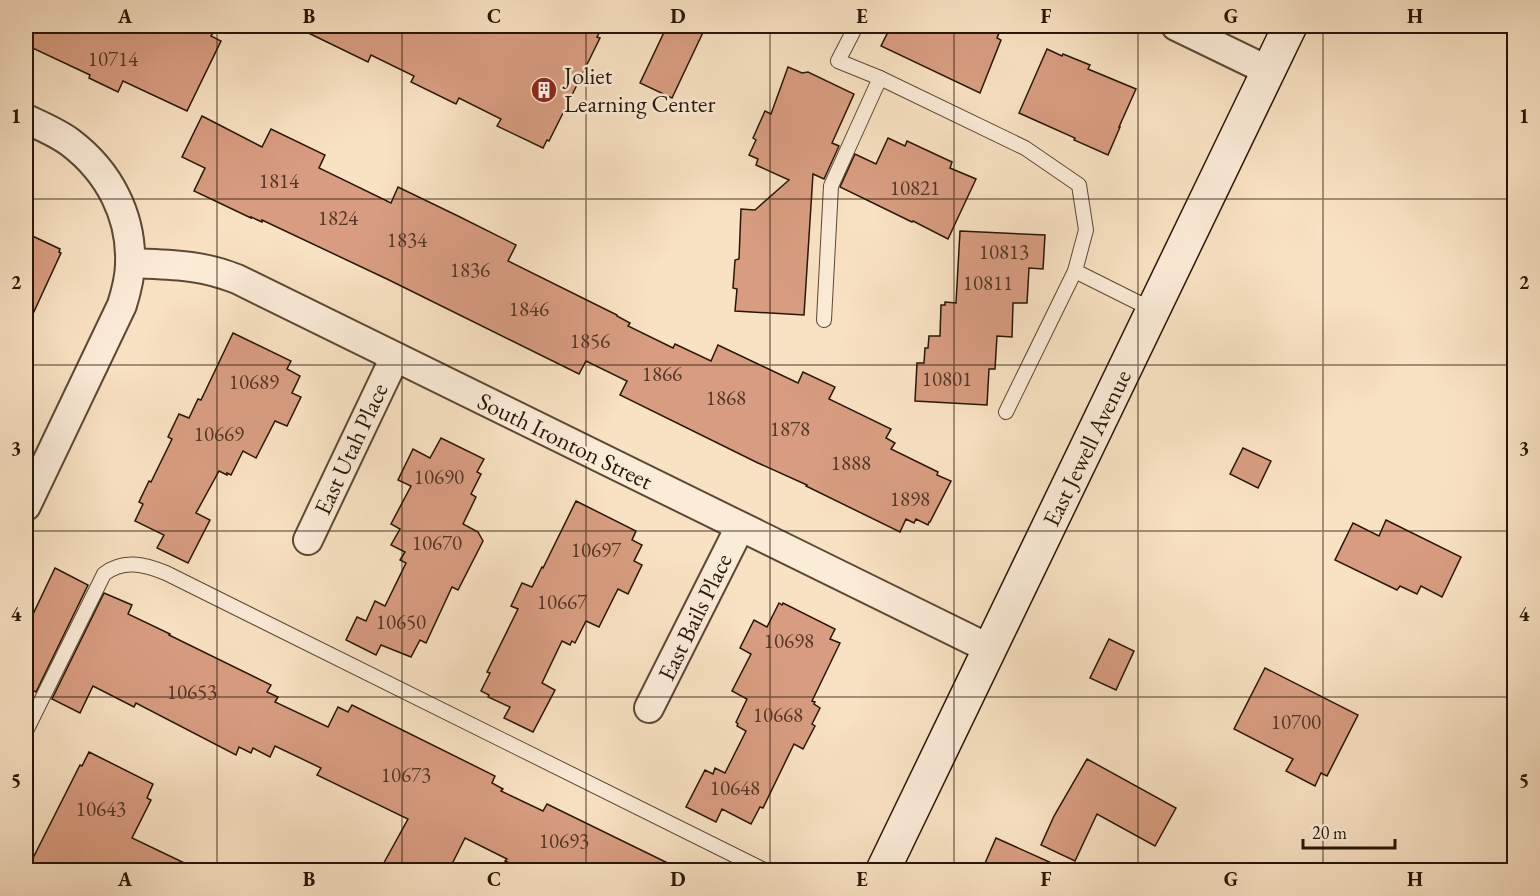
<svg xmlns="http://www.w3.org/2000/svg" width="1540" height="896" viewBox="0 0 1540 896" font-family="'EB Garamond',serif">
<style>
.building{fill:#d89d80;stroke:#281605;stroke-width:1.5}
.lines{fill:none;stroke-linecap:round;stroke-linejoin:round}
.lane-casing{stroke:#5c4934;stroke-width:16}
.street-casing{stroke:#5c4934;stroke-width:32}
.secondary-casing{stroke:#281605;stroke-width:36}
.lane{stroke:#fbecd8;stroke-width:14}
.street{stroke:#fbecd8;stroke-width:28}
.secondary{stroke:#fbecd8;stroke-width:33}
.grid{fill:none;stroke:#281605;stroke-width:1.5;stroke-opacity:0.55}
.labels{text-anchor:middle;stroke-width:5;stroke-linejoin:round;paint-order:stroke}
.number-label{font-size:21px;fill:#543824}
.poi-label{font-size:24px;fill:#281605;stroke:#fbecd8;text-anchor:start}
.street-label{font-size:24px;fill:#281605;stroke:#fbecd8}
.neatline{fill:none;stroke:#281605;stroke-width:2}
.grid-label{font-size:20px;text-anchor:middle;font-weight:bold;fill:#281605}
</style>
<rect width="100%" height="100%" fill="#f9e2c3"/>
<filter id="stains"><feTurbulence type="fractalNoise" baseFrequency=".00333" numOctaves="4"/><feColorMatrix values="0 0 0 0 .2 0 0 0 0 .09 0 0 0 0 .02 0 0 0 .5 -.17"/></filter>
<radialGradient id="worn" r=".72"><stop offset=".6" stop-color="#630" stop-opacity="0"/><stop offset="1" stop-color="#630" stop-opacity=".3"/></radialGradient>
<g class="building">
<path d="M35 26H217L211 36 221 41 187 111 123 81 118 92 89 78 90 75 26 45Z"/>
<path d="M294 26H603L597 37 600 38 571 97 549 141 547 140 543 148 497 126 501 119 459 98 456 104 411 82 414 76 371 55 368 62Z"/>
<path d="M667 26H706L672 98 640 83Z"/>
<path d="M891 26H1002L997 38 1001 40 980 93 881 46Z"/>
<path d="M1047 49 1062 56 1063 54 1090 65 1088 69 1136 89 1119 127H1120L1108 155 1074 140 1075 138 1019 113Z"/>
<path d="M788 67 802 73 808 72 854 94 832 143 839 146 824 179 813 174 804 315 735 311 737 289 733 288 735 260 739 259 741 209 755 210 789 180 756 165 758 159 749 155 756 140 753 138 765 111 771 114Z"/>
<path d="M202 116 262 147 271 129 325 155 319 168 391 203 398 187 458 216 516 245 508 261 617 315V316L630 323 628 326 673 348 675 344 711 361 718 345 798 383 803 372 835 387 829 399 891 429 886 438 895 443 891 449 938 472 937 475 951 481 930 522H929L928 525 916 519 914 523 906 519 900 532 806 486 807 485 758 463 620 395 627 381 586 361 579 374 389 280 262 220V222L251 217V218L194 191 205 168 182 157Z"/>
<path d="M888 138 905 146 907 141 952 162 950 168 976 179 948 239 913 221 912 222 840 187 855 154 876 164Z"/>
<path d="M960 231 1045 235 1043 269 1029 268 1027 303H1013L1012 337 997 336 995 369H989L987 405 915 401 917 363H924L925 348H928L929 336H940L941 305H945V302L956 303Z"/>
<path d="M26 233 60 249 59 252 61 253 26 329Z"/>
<path d="M233 333 291 361 287 369 300 376 292 393 301 397 287 426 275 421 256 458 243 451 231 475 227 473V475L219 471 196 513 210 520 188 563 157 548 164 535 135 521 143 504 139 502 149 481 151 482 172 439 168 437 179 414 189 418 198 399 201 400Z"/>
<path d="M441 438 484 459 477 472 481 474 471 494 476 497 463 524 478 532 483 541 458 590 452 587 426 643 420 640 411 657 381 645 376 655 346 640 357 617 366 621 375 601 385 606 406 563 400 560 405 552 391 545 400 529 391 524 411 486 398 480 413 449 430 458Z"/>
<path d="M1243 448 1271 461 1258 488 1230 474Z"/>
<path d="M576 501 636 531 632 540 642 545 634 561 642 565 628 594 618 589 599 627 586 621 575 643 572 641 570 645 562 641 542 683 555 690 533 732 504 718 510 707 488 697 489 695 481 691 490 673 487 672 518 609 511 606 522 583 532 587 542 567 543 568Z"/>
<path d="M1386 520 1461 557 1442 597 1421 586 1417 594 1400 586 1397 590 1335 560 1353 523 1379 536Z"/>
<path d="M55 568 88 585 36 692 26 687V629Z"/>
<path d="M104 593 132 605 128 614 170 634 169 635 271 685 267 692 278 697 275 702 328 727 338 707 348 712 352 705 495 776 492 783 503 789 501 791 543 811 547 804 682 870H524L505 861 507 859 465 838 449 870H380L408 819 317 775 321 768 275 746 270 757 253 748 251 753 239 747 236 755 136 703 134 707 93 686 80 713 52 699Z"/>
<path d="M779 603 782 605 783 603 835 629 830 639 840 643 812 701 815 702 814 704 820 708 812 724 815 726 803 749 794 744 763 808 760 807 751 824 722 809 716 822 686 807 705 770 713 774 715 768 725 773 746 731 737 726 738 724 736 722 747 699 732 691 751 654 740 648 754 620 767 627Z"/>
<path d="M1109 639 1134 651 1116 690 1090 678Z"/>
<path d="M1265 668 1358 715 1327 776 1321 773 1315 786 1286 771 1293 759 1234 729Z"/>
<path d="M89 752 153 784 147 798 151 800 132 838 199 870H27L80 765 82 766Z"/>
<path d="M1087 759 1176 808 1155 846 1097 814 1075 861 1041 845 1054 816Z"/>
<path d="M996 838 1067 870H982Z"/>
</g>
<g class="lines">
<g class="lane-casing">
<g id="lane">
<path d="M856 26 838 61 880 78 1025 148 1079 185 1086 230 1075 271"/>
<path d="M824 320 831 186 880 78"/>
<path d="M1006 412 1075 271 1153 310"/>
<path d="M26 731 104 574C123 559 144 564 166 573L764 870"/>
</g>
</g>
<g class="street-casing">
<g id="street">
<path d="M1176 26 1269 71"/>
<path d="M26 119C41 126 58 133 71 143 109 172 132 216 130 264 130 278 126 292 122 305L26 506"/>
<path d="M131 263C170 265 200 264 237 279L990 649"/>
<path d="M308 540 395 357"/>
<path d="M649 708 740 527"/>
</g>
</g>
<g class="secondary-casing">
<path id="secondary" d="M883 870 1290 26"/>
</g>
<use href="#lane" class="lane"/>
<use href="#street" class="street"/>
<use href="#secondary" class="secondary"/>
</g>
<path class="grid" d="M217 26V870M402 26V870M586 26V870M770 26V870M954 26V870M1138 26V870M1323 26V870M26 199H1514M26 365H1514M26 531H1514M26 697H1514"/>
<defs>
<g id="building-disc" transform="scale(1.35)"><circle r="9.5" fill="#8f2418" stroke="#fbecd8"/><path d="M-4-6H4V6H1V3H-1V6H-4ZM-2.5-4.3h1.7v1.8h-1.7ZM.8-4.3h1.7v1.8H.8ZM-2.5-1h1.7V.8h-1.7ZM.8-1h1.7V.8H.8Z" fill="#fff"/></g>
</defs>
<g fill-rule="evenodd">
<use href="#building-disc" x="544" y="90"/>
</g>
<g class="labels">
<g class="number-label">
<text x="113" y="66">10714</text>
<text x="279" y="188">1814</text>
<text x="915" y="195">10821</text>
<text x="338" y="225">1824</text>
<text x="407" y="247">1834</text>
<text x="1004" y="259">10813</text>
<text x="470" y="277">1836</text>
<text x="988" y="290">10811</text>
<text x="529" y="316">1846</text>
<text x="590" y="348">1856</text>
<text x="662" y="381">1866</text>
<text x="947" y="386">10801</text>
<text x="254" y="389">10689</text>
<text x="726" y="405">1868</text>
<text x="790" y="436">1878</text>
<text x="219" y="441">10669</text>
<text x="851" y="470">1888</text>
<text x="439" y="484">10690</text>
<text x="910" y="506">1898</text>
<text x="437" y="550">10670</text>
<text x="596" y="557">10697</text>
<text x="562" y="609">10667</text>
<text x="401" y="629">10650</text>
<text x="789" y="648">10698</text>
<text x="192" y="699">10653</text>
<text x="778" y="722">10668</text>
<text x="1296" y="729">10700</text>
<text x="406" y="782">10673</text>
<text x="735" y="795">10648</text>
<text x="101" y="816">10643</text>
<text x="564" y="848">10693</text>
</g>
<g class="poi-label">
<text x="564" y="84">Joliet<tspan x="564" dy="28">Learning Center</tspan></text>
</g>
<g class="street-label">
<text transform="translate(565 441) rotate(26)" y="8">South Ironton Street</text>
<text transform="translate(1087 448) rotate(-64)" y="8">East Jewell Avenue</text>
<text transform="translate(351 449) rotate(-65)" y="8">East Utah Place</text>
<text transform="translate(695 617) rotate(-64)" y="8">East Bails Place</text>
</g>
</g>
<rect width="1540" height="896" fill="none" stroke="#f9e2c3" stroke-width="66"/>
<path d="M1303 839v9h92v-9" fill="none" stroke="#281605" stroke-width="3"/>
<text x="1312" y="839" font-size="18" fill="#281605" stroke="#fbecd8" stroke-width="4.5" paint-order="stroke">20 m</text>
<rect x="33" y="33" width="1474" height="830" class="neatline"/>
<g class="grid-label">
<text x="125" y="23">A</text>
<text x="309" y="23">B</text>
<text x="494" y="23">C</text>
<text x="678" y="23">D</text>
<text x="862" y="23">E</text>
<text x="1046" y="23">F</text>
<text x="1231" y="23">G</text>
<text x="1415" y="23">H</text>
<text x="16" y="123">1</text>
<text x="1524" y="123">1</text>
<text x="16" y="289">2</text>
<text x="1524" y="289">2</text>
<text x="16" y="455">3</text>
<text x="1524" y="455">3</text>
<text x="16" y="621">4</text>
<text x="1524" y="621">4</text>
<text x="16" y="787">5</text>
<text x="1524" y="787">5</text>
<text x="125" y="886">A</text>
<text x="309" y="886">B</text>
<text x="494" y="886">C</text>
<text x="678" y="886">D</text>
<text x="862" y="886">E</text>
<text x="1046" y="886">F</text>
<text x="1231" y="886">G</text>
<text x="1415" y="886">H</text>
</g>
<rect width="100%" height="100%" filter="url(#stains)"/>
<rect width="100%" height="100%" fill="url(#worn)"/>
</svg>
